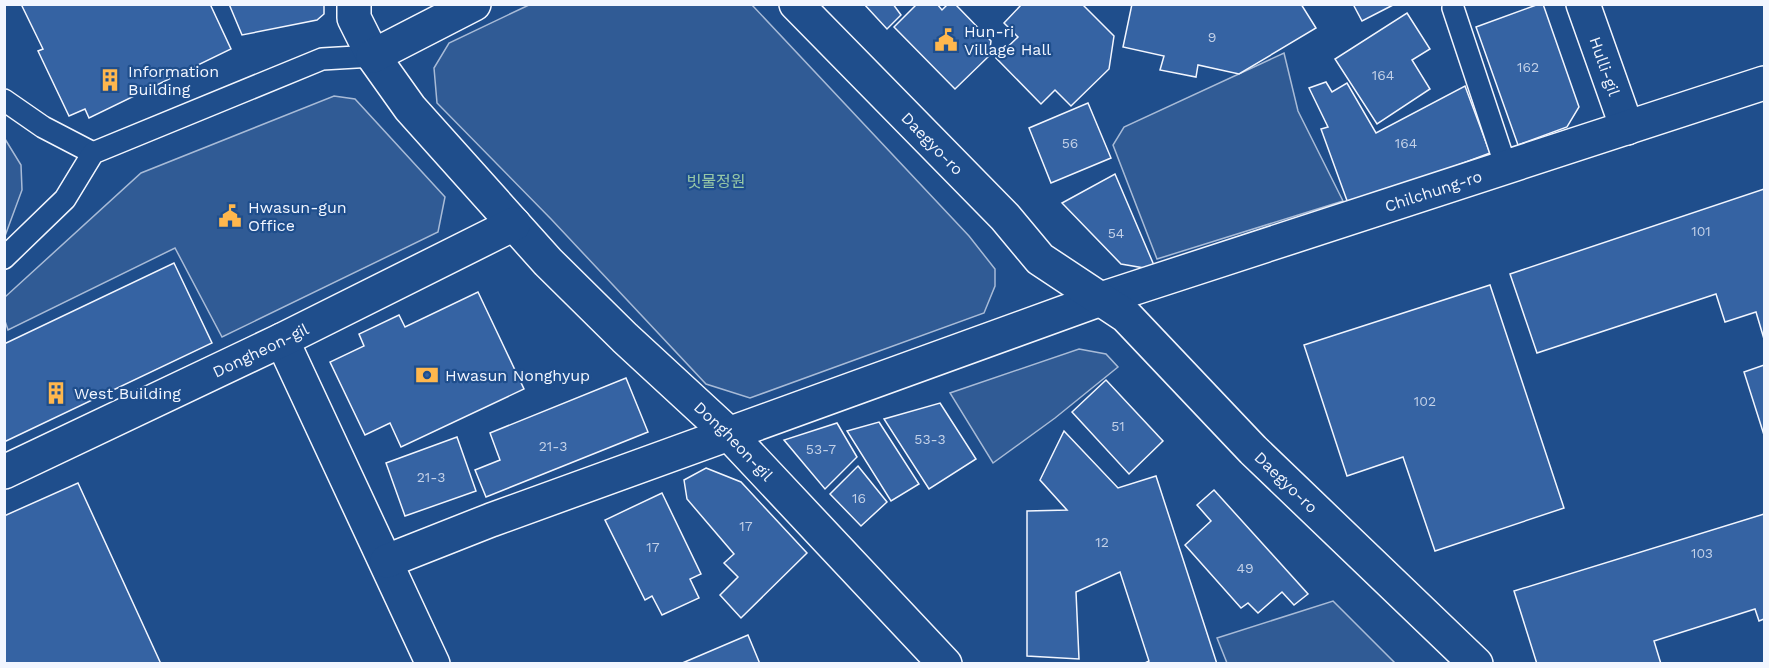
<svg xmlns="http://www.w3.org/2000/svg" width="1769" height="668" viewBox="0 0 1769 668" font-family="'Work Sans','Noto Sans KR',sans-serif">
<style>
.green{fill:#305b95;stroke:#a8bbd7;stroke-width:1.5}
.building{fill:#3563a3;stroke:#f2f6ff;stroke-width:1.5}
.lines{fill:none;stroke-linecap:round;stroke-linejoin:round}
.lane-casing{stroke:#f2f6ff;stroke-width:24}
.street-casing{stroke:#f2f6ff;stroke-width:36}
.secondary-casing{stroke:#f2f6ff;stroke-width:36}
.lane{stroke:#1f4e8c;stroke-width:21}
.street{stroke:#1f4e8c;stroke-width:33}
.secondary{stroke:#1f4e8c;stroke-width:33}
.labels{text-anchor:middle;stroke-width:4.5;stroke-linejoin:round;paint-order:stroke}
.number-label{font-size:14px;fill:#c3d1e8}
.poi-label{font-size:16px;fill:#f2f6ff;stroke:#1f4e8c;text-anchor:start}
.street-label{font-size:16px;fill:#f2f6ff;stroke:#1f4e8c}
.park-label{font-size:16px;fill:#97c8a6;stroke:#1f4e8c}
</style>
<rect width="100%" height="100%" fill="#1f4e8c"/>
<g class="green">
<path d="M531 4 752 5 969 236 995 269V286L984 313 750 398 706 384 551 219 437 103 434 68 449 43Z"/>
<path d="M1284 53 1298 111 1343 201 1157 259 1113 145 1124 127Z"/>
<path d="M334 96 355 99 445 197 438 232 222 337 175 248 8 330 5 321V297L141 173Z"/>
<path d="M5 139 21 165 22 190 5 236Z"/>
<path d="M1079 349 1106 354 1118 367 1055 418 993 463 950 393Z"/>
<path d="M1333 601 1395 663H1227L1217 638Z"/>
</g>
<g class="building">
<path d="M21 4H210L231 49 89 118 85 109 69 116 38 51 43 49Z"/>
<path d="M229 4H324V14L317 20 242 35Z"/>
<path d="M864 4H893L901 15 887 29Z"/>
<path d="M917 4H937L942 10 948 4H955L991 41 989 56 955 89 894 27Z"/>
<path d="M1022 4H1082L1114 36 1109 69 1071 106 1055 90 1041 104 996 58 1018 37 1004 23Z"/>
<path d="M1132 4H1301L1316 28 1239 74 1198 65 1196 77 1160 70 1164 56 1123 47Z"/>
<path d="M1353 4H1395L1362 21Z"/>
<path d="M1539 4H1543L1579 107 1567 127 1518 145 1476 27Z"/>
<path d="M1407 13 1430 49 1412 60 1430 89 1377 124 1335 59Z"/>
<path d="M1326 82 1332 92 1347 83 1376 133 1465 86 1490 153 1349 206 1321 129 1328 127 1309 88Z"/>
<path d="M1088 103 1111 158 1051 183 1029 128Z"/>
<path d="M1115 174 1156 270 1121 264 1062 203Z"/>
<path d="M1764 189V339L1756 312 1725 322 1716 294 1537 353 1510 274Z"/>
<path d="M174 263 212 343 4 442V344Z"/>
<path d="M1490 285 1564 508 1435 551 1403 457 1347 476 1304 345Z"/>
<path d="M478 292 524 389 401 447 390 423 365 435 330 362 364 346 359 334 399 315 405 327Z"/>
<path d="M1764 365V435L1744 372Z"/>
<path d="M626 378 648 432 486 497 475 470 500 460 490 433Z"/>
<path d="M1106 380 1163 441 1129 474 1072 412Z"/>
<path d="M940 403 976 459 929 489 884 419Z"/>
<path d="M879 422 919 484 891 501 847 431Z"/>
<path d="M837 423 857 457 825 489 784 440Z"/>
<path d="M1064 431 1118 488 1156 476 1217 664H1143L1149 661 1120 572 1076 592 1079 659 1027 656V511L1067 510 1040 480Z"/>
<path d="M457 437 476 491 405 516 386 463Z"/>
<path d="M858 466 887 502 861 526 830 494Z"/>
<path d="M706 468 741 482 807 553 741 618 720 595 738 577 724 563 734 554 687 499 684 480Z"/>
<path d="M78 483 161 664H4V516Z"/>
<path d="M1214 490 1308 594 1294 605 1282 592 1258 613 1248 603 1241 608 1185 545 1211 521 1197 505Z"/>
<path d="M662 493 701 574 690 579 699 598 662 615 652 596 645 600 605 520Z"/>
<path d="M1764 514V619L1759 621 1755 609 1654 641 1661 664H1537L1514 591Z"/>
<path d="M748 635 760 664H680Z"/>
</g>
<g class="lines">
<g class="lane-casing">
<g id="lane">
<path d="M1453 8 1506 167"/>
<path d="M4 100 43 127 93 153"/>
<path d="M4 258 65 199 93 153 322 59 373 56"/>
</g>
</g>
<g class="street-casing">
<g id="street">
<path id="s1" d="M354 4V18L373 56 410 108 548 262 625 338 728 433 945 664"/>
<path id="s2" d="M1583 4 1627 128"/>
<path d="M373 56 474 4"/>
<path d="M282 340 433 664"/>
<path id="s3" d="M4 472 282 340 514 224"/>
<path id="s4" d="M387 561 491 520 1101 299 1764 83"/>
</g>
</g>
<g class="secondary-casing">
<g id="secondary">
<path id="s5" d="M796 4 1005 217 1040 259 1126 316 1253 450 1476 664"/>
</g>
</g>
<use href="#lane" class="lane"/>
<use href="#street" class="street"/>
<use href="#secondary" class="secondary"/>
</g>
<defs>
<g id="civic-bare" transform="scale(1.8)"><path d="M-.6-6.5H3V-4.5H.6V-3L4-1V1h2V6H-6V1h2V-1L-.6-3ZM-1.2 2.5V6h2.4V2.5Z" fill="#ffb74d" stroke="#1f4e8c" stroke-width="2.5" paint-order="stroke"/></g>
<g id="building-bare" transform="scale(1.8)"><path d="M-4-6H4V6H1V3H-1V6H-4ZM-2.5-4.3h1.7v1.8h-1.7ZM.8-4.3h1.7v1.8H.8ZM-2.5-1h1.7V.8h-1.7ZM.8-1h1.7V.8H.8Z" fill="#ffb74d" stroke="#1f4e8c" stroke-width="2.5" paint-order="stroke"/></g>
<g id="bank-bare" transform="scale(1.8)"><path d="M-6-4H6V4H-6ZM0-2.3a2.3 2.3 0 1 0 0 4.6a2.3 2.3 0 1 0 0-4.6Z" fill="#ffb74d" stroke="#1f4e8c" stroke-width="2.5" paint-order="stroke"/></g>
</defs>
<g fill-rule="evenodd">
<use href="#civic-bare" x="946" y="40"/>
<use href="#building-bare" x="110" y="80"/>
<use href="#civic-bare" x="230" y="216"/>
<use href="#bank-bare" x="427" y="375"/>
<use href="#building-bare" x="56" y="393"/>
</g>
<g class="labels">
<g class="number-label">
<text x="1212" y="42">9</text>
<text x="1528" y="72">162</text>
<text x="1383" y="80">164</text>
<text x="1070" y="148">56</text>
<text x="1406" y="148">164</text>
<text x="1701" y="236">101</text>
<text x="1116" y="238">54</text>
<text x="1425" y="406">102</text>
<text x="1118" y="431">51</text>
<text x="930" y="444">53-3</text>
<text x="553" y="451">21-3</text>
<text x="821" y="454">53-7</text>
<text x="431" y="482">21-3</text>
<text x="859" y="503">16</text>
<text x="746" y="531">17</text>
<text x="1102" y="547">12</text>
<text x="653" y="552">17</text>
<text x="1702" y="558">103</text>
<text x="1245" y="573">49</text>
</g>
<g class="poi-label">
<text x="964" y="37">Hun-ri<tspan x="964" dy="18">Village Hall</tspan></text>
<text x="128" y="77">Information<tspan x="128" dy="18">Building</tspan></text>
<text x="248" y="213">Hwasun-gun<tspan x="248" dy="18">Office</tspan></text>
<text x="445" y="381">Hwasun Nonghyup</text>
<text x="74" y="399">West Building</text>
</g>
<g class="street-label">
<text dy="6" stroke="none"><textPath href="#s2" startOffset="66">Hulli-gil</textPath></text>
<text dy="6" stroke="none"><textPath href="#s5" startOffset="195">Daegyo-ro</textPath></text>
<text dy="6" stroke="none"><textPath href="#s4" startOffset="1110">Chilchung-ro</textPath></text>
<text dy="6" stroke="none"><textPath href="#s3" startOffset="284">Dongheon-gil</textPath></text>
<text dy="6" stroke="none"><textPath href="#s1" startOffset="585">Dongheon-gil</textPath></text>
<text dy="6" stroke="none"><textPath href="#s5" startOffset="687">Daegyo-ro</textPath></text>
</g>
<g class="park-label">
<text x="716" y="187">빗물정원</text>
</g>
</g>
<rect width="1769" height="668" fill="none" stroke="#f2f6ff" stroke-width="12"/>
</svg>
